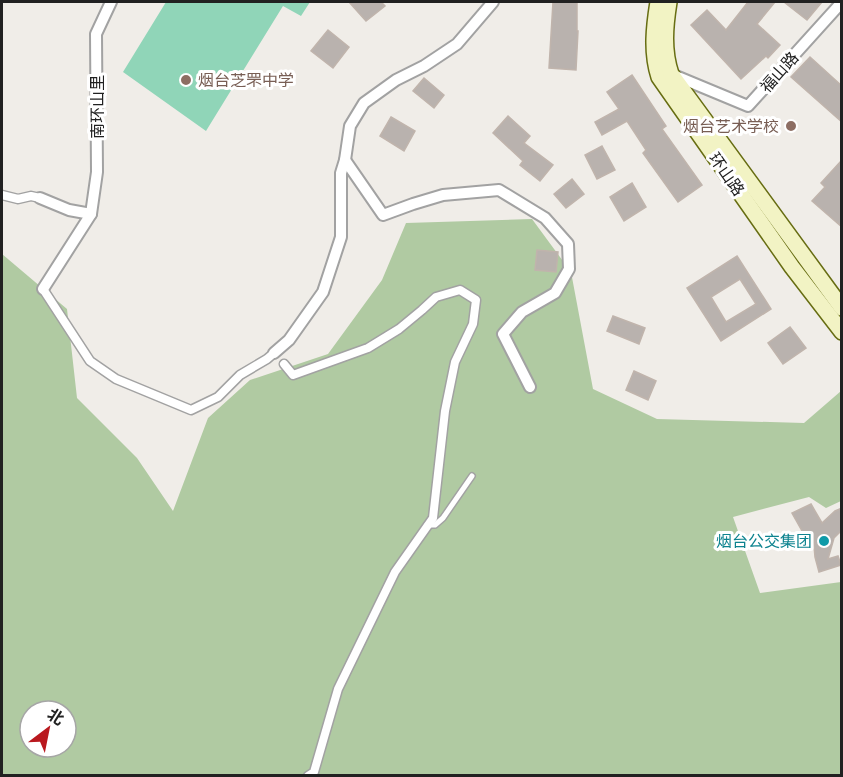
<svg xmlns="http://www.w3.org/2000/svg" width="843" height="777" viewBox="0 0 843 777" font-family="'Exo 2','Noto Sans SC',sans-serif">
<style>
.forest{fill:#b0caa2;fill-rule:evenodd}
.pitch{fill:#90d5b8}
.building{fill:#b9b2ae;stroke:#c0b4ac;stroke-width:1.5;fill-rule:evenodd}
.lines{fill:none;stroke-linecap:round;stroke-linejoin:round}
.service-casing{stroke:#a2a2a2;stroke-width:8}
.pedestrian-casing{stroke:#a2a2a2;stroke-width:11}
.minor-casing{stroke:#a2a2a2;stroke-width:14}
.secondary-casing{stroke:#676d12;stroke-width:18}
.service{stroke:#fff;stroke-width:5}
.pedestrian{stroke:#fff;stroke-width:8}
.minor{stroke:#fff;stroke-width:10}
.secondary{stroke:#f2f3c4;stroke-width:15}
.education-dot{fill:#8d6e63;stroke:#fff;stroke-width:2}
.culture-dot{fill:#0f9aa8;stroke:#fff;stroke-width:2}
.labels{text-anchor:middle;stroke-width:6;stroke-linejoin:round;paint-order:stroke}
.street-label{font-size:16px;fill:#212121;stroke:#fff}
.education-label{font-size:16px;fill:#785e54;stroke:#fff;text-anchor:start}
.culture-label{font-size:16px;fill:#0d838f;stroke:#fff;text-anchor:end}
</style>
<rect width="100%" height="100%" fill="#f0ede8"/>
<path class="forest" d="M532 219 571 272 593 389 657 419 804 423 841 391V501L826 508 809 497 733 517 760 593 841 582V775H2V254L67 309 77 398 137 458 173 511 208 418 250 380 328 354 382 280 406 223ZM30 711H66V747H30Z"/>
<path class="pitch" d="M166 2H310L301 16 283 6 206 131 123 72Z"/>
<g class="building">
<path d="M349 2H381L385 6 366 21Z"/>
<path d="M553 2H577V31H578L576 70 549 68Z"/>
<path d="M748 2H775L757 24 780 45 768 58 766 56 741 79 691 25 707 10 726 30Z"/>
<path d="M784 2H822L807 20Z"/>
<path d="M328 30 349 47 333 68 311 51Z"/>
<path d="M810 57 842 86V122L791 77Z"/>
<path d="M632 75 666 126 662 129 702 185 678 202 643 153 646 150 627 121 602 135 595 122 619 109 607 92Z"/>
<path d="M424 78 444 95 434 108 413 91Z"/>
<path d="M508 116 530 136 524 143 553 165 540 181 520 165 523 161 493 133Z"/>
<path d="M391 117 415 131 404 151 380 136Z"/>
<path d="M602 146 615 170 597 179 585 155Z"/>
<path d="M842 160V227L812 201 825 187 821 183Z"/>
<path d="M572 179 584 194 566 208 554 194Z"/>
<path d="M632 183 646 207 624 221 610 197Z"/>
<path d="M537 250 558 252 556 272 535 270Z"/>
<path d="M737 256 771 309 721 341 687 288ZM740 279 756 304 726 322 711 297Z"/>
<path d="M613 316 645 328 639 344 607 331Z"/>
<path d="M790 327 806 348 783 364 768 343Z"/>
<path d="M634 371 656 381 648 400 626 390Z"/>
<path d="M811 504 822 523 835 511 842 508V530L834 538 828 559 838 556 841 565 819 572 815 557 813 534 806 538 792 513Z"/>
</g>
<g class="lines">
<g class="service-casing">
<path id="service" d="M427 525H435L443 518 472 476"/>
</g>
<g class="pedestrian-casing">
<g id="pedestrian">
<path d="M2 195 18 199 31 196 40 198"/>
<path d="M43 289 90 361 116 379 191 410 218 397 240 375 267 359 274 353"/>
<path d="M284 364 293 375 368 348 399 329 422 310 436 297 460 290 476 300 473 324 455 362 445 411 433 518 395 572 338 689 314 772 308 776"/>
</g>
</g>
<g class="minor-casing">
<g id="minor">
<path d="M671 74 748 106 842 2"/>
<path d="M345 160 383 215 413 204 443 195 499 190 545 218 568 244 569 269 555 293 522 312 503 334 530 387"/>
<path d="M40 198 69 210 91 214"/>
<path d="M43 289 91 214 97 172 96 34 111 2"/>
<path d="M274 353 289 340 323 292 341 237V173L345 160 350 126 364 103 396 80 424 66 457 44 493 2"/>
</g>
</g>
<g class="secondary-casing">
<g id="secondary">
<path d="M658 2C654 27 651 52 659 77L792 267 842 332"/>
<path d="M669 2C665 27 663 50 671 74L842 308"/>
</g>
</g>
<use href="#service" class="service"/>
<use href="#pedestrian" class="pedestrian"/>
<use href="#minor" class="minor"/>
<use href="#secondary" class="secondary"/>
</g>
<g class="education-dot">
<circle cx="186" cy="80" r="6"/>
<circle cx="791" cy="126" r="6"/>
</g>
<circle class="culture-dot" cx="824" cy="541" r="6"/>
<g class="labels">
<g class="street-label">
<text transform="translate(779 72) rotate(-48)" y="6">福山路</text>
<text transform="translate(97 107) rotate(-90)" y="6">南环山里</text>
<text transform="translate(727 174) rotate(55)" y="6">环山路</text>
</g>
<g class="education-label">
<text x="198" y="86">烟台芝罘中学</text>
<text x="779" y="132" text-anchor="end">烟台艺术学校</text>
</g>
<g class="culture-label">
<text x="812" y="547">烟台公交集团</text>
</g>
</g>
<rect width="843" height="777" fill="none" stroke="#212121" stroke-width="6"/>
<g transform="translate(48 729) rotate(32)"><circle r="28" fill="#ffffff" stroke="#a6a6a6" stroke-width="1.5"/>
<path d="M0-4.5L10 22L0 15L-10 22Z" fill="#b9181e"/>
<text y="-9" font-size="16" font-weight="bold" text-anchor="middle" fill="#212121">北</text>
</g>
</svg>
